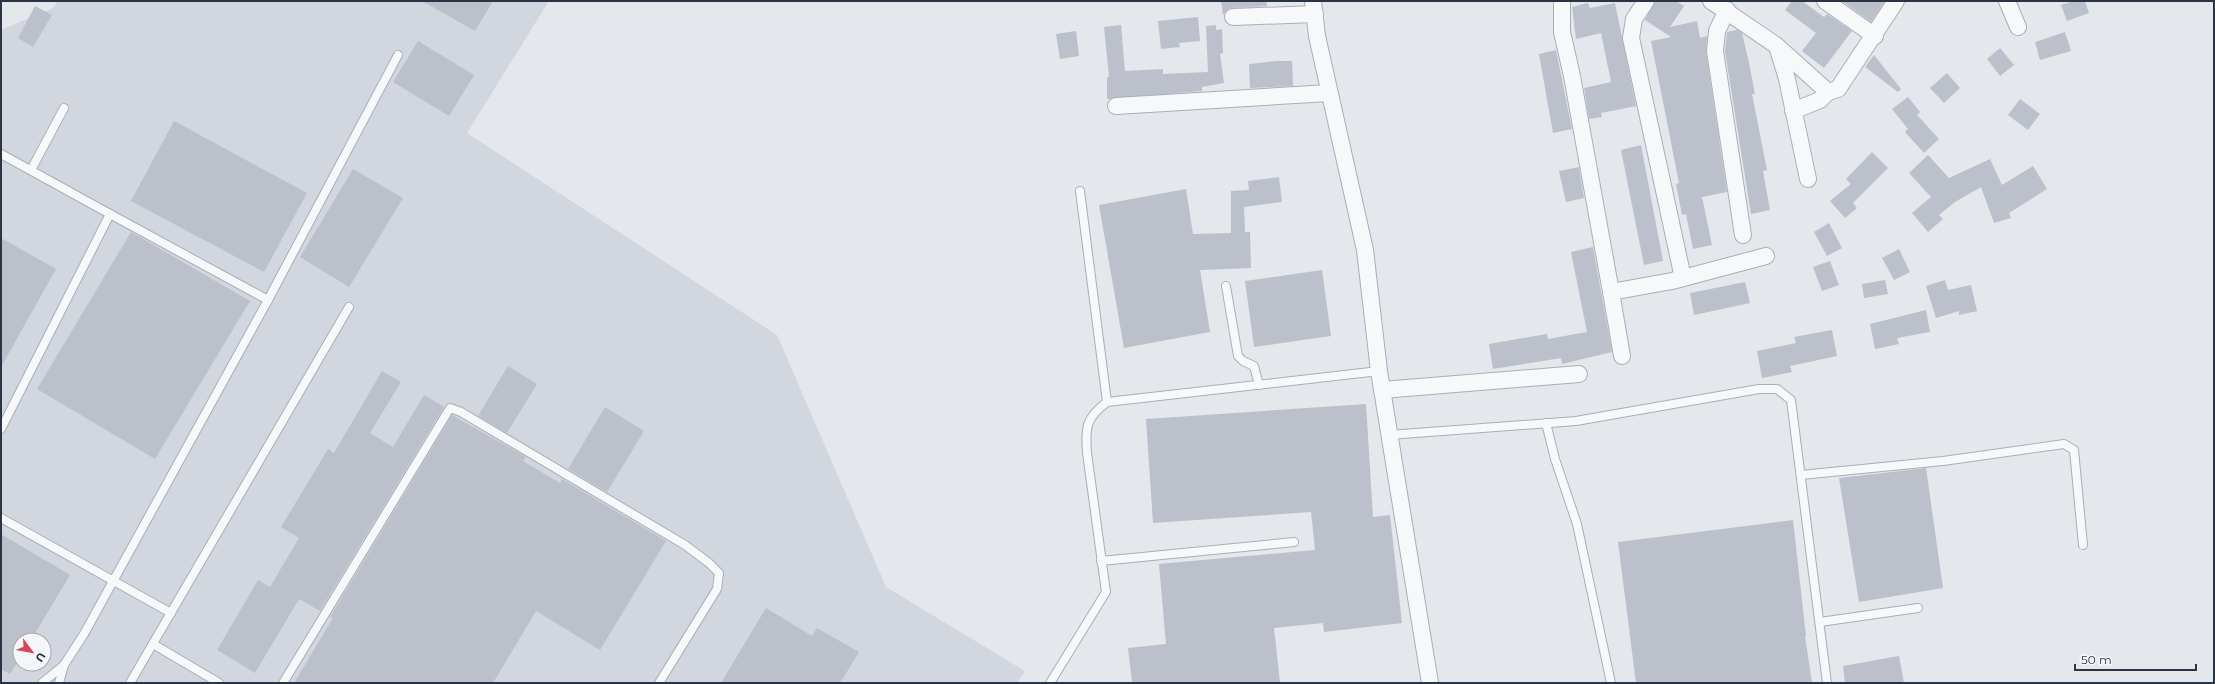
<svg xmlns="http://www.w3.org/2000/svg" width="2215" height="684" viewBox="0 0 2215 684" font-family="Montserrat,sans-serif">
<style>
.built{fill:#d2d6de;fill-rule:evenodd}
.building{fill:#bbc0ca}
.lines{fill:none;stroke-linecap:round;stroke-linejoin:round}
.lane-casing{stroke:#a9aeb7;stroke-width:10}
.street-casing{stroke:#a9aeb7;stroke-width:18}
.lane{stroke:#f7f8fa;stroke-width:8}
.street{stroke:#f7f8fa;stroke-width:16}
</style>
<rect width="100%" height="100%" fill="#e4e7ec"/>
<path class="built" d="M58 1H549L467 133 777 335 886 587 1025 671 1017 683H1V30L53 8ZM20 640H44V664H20Z"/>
<g class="building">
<path d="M422 1H493L475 31Z"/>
<path d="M1221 1H1266L1267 6 1232 8 1228 9 1223 15Z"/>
<path d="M1655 1H1676L1684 6 1670 27 1697 21 1700 38 1707 36 1706 52 1727 192 1702 197 1712 245 1693 249 1686 214 1682 215 1676 184 1679 183 1651 41 1671 37 1645 20Z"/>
<path d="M1792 1H1802L1824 17 1827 14 1852 31 1824 68 1802 51 1816 33 1785 10Z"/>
<path d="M1842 1H1885L1871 22Z"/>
<path d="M2073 1H2085L2089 13 2067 21 2061 5Z"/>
<path d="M1588 3 1590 8 1615 3 1636 106 1601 113 1602 117 1589 119 1584 88 1611 82 1601 33 1576 39 1572 7Z"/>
<path d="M35 6 52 15 33 47 18 38Z"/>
<path d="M1198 17 1200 41 1179 43 1180 47 1161 49 1158 21Z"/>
<path d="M1121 25 1125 71 1163 69V74L1208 72 1206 26 1216 25V30L1222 29 1223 53 1220 54 1224 83 1202 87V91L1107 99V77H1109L1104 27Z"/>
<path d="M1737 30 1742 33 1749 63 1755 94H1752L1767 170 1763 171 1770 210 1751 214 1725 51 1727 32Z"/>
<path d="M1076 31 1079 56 1060 59 1056 34Z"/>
<path d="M2065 32 2071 51 2040 60 2035 42Z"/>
<path d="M418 41 474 75 449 116 393 82Z"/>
<path d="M2000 48 2014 65 2000 76 1987 59Z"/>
<path d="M1556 50 1572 129 1553 133 1539 54Z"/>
<path d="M1874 55 1901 89 1898 92 1865 67Z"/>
<path d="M1276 61H1292L1293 86 1250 88 1249 64Z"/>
<path d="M1947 73 1960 88 1944 103 1930 88Z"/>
<path d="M1908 97 1920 112 1917 115 1939 139 1924 153 1905 132 1908 129 1892 109Z"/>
<path d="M2020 99 2040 114 2028 130 2008 115Z"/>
<path d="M174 121 307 193 264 272 131 201Z"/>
<path d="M1641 145 1663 261 1644 265 1621 150Z"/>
<path d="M1872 152 1888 168 1853 203 1857 208 1845 218 1830 201 1851 184 1846 179Z"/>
<path d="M1928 155 1949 178 1990 159 2002 185 2033 166 2047 189 2009 213 2011 218 1994 223 1981 187 1955 202 1939 215 1943 219 1928 232 1912 213 1931 197 1909 173Z"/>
<path d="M1579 167 1584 198 1566 202 1559 171Z"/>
<path d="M353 169 403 198 349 287 300 257Z"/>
<path d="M1279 177 1282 202 1244 207 1245 232H1250L1251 268 1200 270 1210 332 1124 348 1099 205 1186 189 1193 234 1231 233V191L1249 190 1248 181Z"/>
<path d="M1829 223 1842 248 1827 256 1814 232Z"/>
<path d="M131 232 250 301 155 459 37 389Z"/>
<path d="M1 238 56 269 1 367Z"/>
<path d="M1593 247 1612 352 1562 364 1561 358 1493 369 1489 344 1547 334 1548 339 1587 332 1571 252Z"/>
<path d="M1899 249 1910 272 1894 280 1882 258Z"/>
<path d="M1830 261 1839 285 1822 291 1813 267Z"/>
<path d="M1322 270 1331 336 1254 347 1245 281Z"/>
<path d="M1885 280 1888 294 1864 298 1862 284Z"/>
<path d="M1945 280 1948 290 1971 285 1977 311 1959 315V311L1936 318 1926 286Z"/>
<path d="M1745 282 1750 303 1694 315 1690 293Z"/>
<path d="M1926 310 1930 332 1897 338 1899 344 1875 349 1870 324Z"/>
<path d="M1832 330 1837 356 1790 366 1792 372 1762 378 1757 351 1796 343 1794 337Z"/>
<path d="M508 366 537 384 507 433 478 416Z"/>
<path d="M382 371 401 382 370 433 393 447 424 395 444 407 320 611 299 599 255 673 217 650 258 580 270 587 299 538 281 527 328 449 334 453Z"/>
<path d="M1366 404 1373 517 1390 515 1402 623 1324 632 1323 623 1274 628 1280 683H1132L1128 648 1166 644 1159 564 1315 550 1311 512 1153 523 1146 419Z"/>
<path d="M605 407 644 431 607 492 568 469Z"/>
<path d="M452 415 526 457 523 461 560 483 562 479 666 541 600 650 536 611 493 683H294L333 618 330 617Z"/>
<path d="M1926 468 1943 588 1859 602 1839 478Z"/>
<path d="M1793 520 1806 636H1805L1812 683H1636L1618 542Z"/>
<path d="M1 534 70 575 31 640H20V658L10 674 1 669Z"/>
<path d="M766 608 812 636 817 628 859 652 840 683H721Z"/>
<path d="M1899 656 1904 683H1845L1843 666Z"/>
</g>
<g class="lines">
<g class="lane-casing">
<g id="lane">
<path d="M1 154 110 214"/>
<path d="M31 170 64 108"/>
<path d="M1080 191 1107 402"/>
<path d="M1226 286 1238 356 1243 361 1254 366 1259 385"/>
<path d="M1546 423 1555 459 1577 524 1611 683"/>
<path d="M1 429 110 214 268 300"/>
<path d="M1389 435 1576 421 1759 389H1777L1791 400 1827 683"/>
<path d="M1801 475 1943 461 2064 444 2074 450 2083 545"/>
<path d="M1 518 171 613"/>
<path d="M1101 561 1294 542"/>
<path d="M1820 622 1918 608"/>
<path d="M153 644 219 683"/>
<path d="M42 683 64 665 84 634 268 300 398 55"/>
<path d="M59 683 64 665"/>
<path d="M130 683 349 307"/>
<path d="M283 683 450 408 461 412 685 545 709 563 719 573 717 589 659 683"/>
<path d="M1050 683 1106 592 1087 453C1085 427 1086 418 1107 402L1379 371"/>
</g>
</g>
<g class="street-casing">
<g id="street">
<path d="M1313 1 1317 36 1365 250 1379 371 1430 683"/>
<path d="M1562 1V32L1572 76 1611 292 1672 281 1766 256"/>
<path d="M1646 1 1634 19 1631 38 1683 278"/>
<path d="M1711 1 1777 46 1787 79 1808 179"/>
<path d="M1825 1 1875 36"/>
<path d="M2007 1 2018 27"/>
<path d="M1727 10 1717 31 1715 51 1743 235"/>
<path d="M1233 17 1315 14"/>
<path d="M1779 48 1828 92 1838 89 1896 1"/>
<path d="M1116 106 1329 93"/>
<path d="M1793 111 1820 100 1828 92"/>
<path d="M1611 292 1622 356"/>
<path d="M1382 390 1579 374"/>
</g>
</g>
<use href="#lane" class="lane"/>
<use href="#street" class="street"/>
</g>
<rect width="2215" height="684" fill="none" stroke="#2b3445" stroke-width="4"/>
<g transform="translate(32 652) rotate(122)"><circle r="19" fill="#f4f6f9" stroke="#a4a8b1"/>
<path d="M0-3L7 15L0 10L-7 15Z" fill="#d1495b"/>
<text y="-6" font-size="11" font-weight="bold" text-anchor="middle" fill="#2b3445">U</text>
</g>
<path d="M2075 664v6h121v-6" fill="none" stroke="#2b3445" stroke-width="2"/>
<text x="2081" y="664" font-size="12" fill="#2b3445" stroke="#f4f6f9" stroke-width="3" paint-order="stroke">50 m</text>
</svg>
